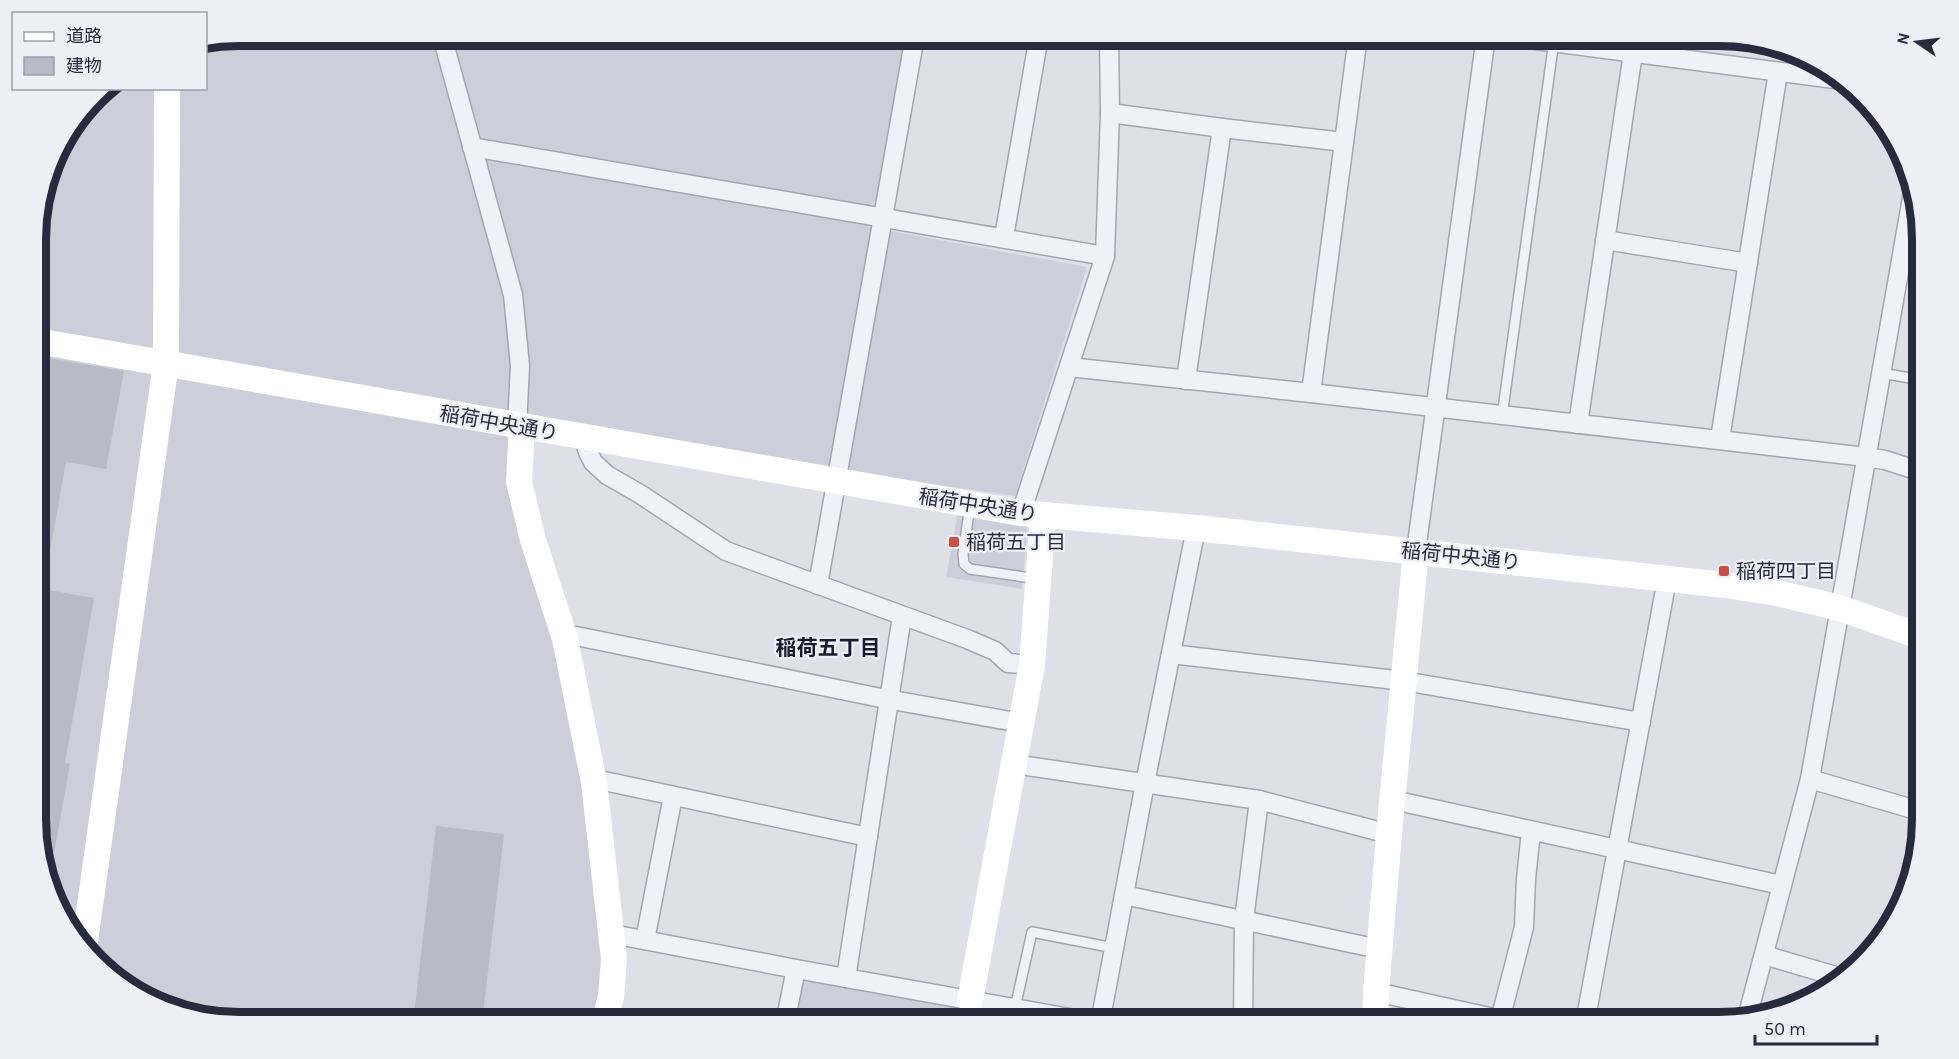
<svg xmlns="http://www.w3.org/2000/svg" width="1959" height="1059" viewBox="0 0 1959 1059" font-family="Karla,'Noto Sans JP',sans-serif">
<style>
.built{fill:#ccced9}
.building{fill:#b8bac7}
.lines{fill:none;stroke-linecap:round;stroke-linejoin:round}
.lane-casing{stroke:#a4a5b1;stroke-width:12}
.street-casing{stroke:#a4a5b1;stroke-width:21}
.lane{stroke:#f0f1f6;stroke-width:9}
.street{stroke:#f0f1f6;stroke-width:18}
.secondary{stroke:#fff;stroke-width:26}
.poi-dot{fill:#ca5045;stroke:#edeff5;stroke-width:2}
.labels{text-anchor:middle;stroke-width:4.5;stroke-linejoin:round;paint-order:stroke}
.street-label{font-size:20px;fill:#282a3e;stroke:#edeff5}
.poi-label{font-size:20px;fill:#282a3e;stroke:#edeff5;text-anchor:start}
.neighbourhood-label{font-size:21px;font-weight:bold;fill:#1a1c2e;stroke:#edeff5}
.rim{fill:none;stroke:#282a3e;stroke-width:8}
</style>
<rect width="100%" height="100%" fill="#dedfe7"/>
<g class="built">
<path d="M240 36H906L877 200 870 205 868 227 1087 267 1015 496 855 473 504 412 508 440 507 483 549 623 577 752 602 956V982L593 1023H240L149 1002 78 943 38 846 36 226 57 149 104 89 206 88V43Z"/>
<path d="M958 512 1028 523 1022 589 946 577Z"/>
<path d="M804 977 1039 1023H795Z"/>
</g>
<g class="building">
<path d="M37 356 124 371 106 469 66 462 44 584 37 583Z"/>
<path d="M37 588 94 598 65 763 70 764 50 876 38 846Z"/>
<path d="M436 826 504 834 482 1023H413Z"/>
</g>
<g class="lines">
<g class="lane-casing">
<g id="lane">
<path d="M1881 373 1922 380"/>
<path d="M1502 416 1554 41"/>
<path d="M970 505 963 554 964 564 970 569 1038 579"/>
<path d="M1015 1008 1032 932 1114 948"/>
</g>
</g>
<g class="street-casing">
<g id="street">
<path d="M442 36 513 295 520 366 517 426"/>
<path d="M1506 36 1835 79"/>
<path d="M1110 113 1222 128 1344 142"/>
<path d="M472 147 1105 256"/>
<path d="M1004 237 1039 36"/>
<path d="M1605 240 1748 263"/>
<path d="M1069 367 1311 393 1866 457 1885 460 1922 472"/>
<path d="M1186 380 1222 128"/>
<path d="M1311 393 1358 36"/>
<path d="M1578 424 1633 53"/>
<path d="M583 437 588 452 593 462 607 475 640 494 726 551 967 639 995 651 1008 663 1032 665"/>
<path d="M1720 439 1778 72"/>
<path d="M1021 513 1105 256 1110 113 1109 36"/>
<path d="M1416 551 1486 36"/>
<path d="M818 585 915 36"/>
<path d="M565 639 576 636 881 698 1021 723"/>
<path d="M1171 654 1404 681 1641 722"/>
<path d="M1013 764 1259 800 1389 834"/>
<path d="M1810 779 1923 812"/>
<path d="M594 782 604 781 868 837"/>
<path d="M1393 800 1781 885"/>
<path d="M1124 895 1379 949"/>
<path d="M612 934 796 969 1097 1023"/>
<path d="M645 940 673 796"/>
<path d="M1764 955 1842 978"/>
<path d="M846 978 902 616"/>
<path d="M1376 992 1512 1022"/>
<path d="M1747 1018 1810 779 1913 192"/>
<path d="M1500 1020 1524 927 1526 879 1531 831"/>
<path d="M785 1023 796 969"/>
<path d="M1100 1023 1145 783 1196 528"/>
<path d="M1243 1023 1244 920 1259 800"/>
<path d="M1585 1023 1667 579"/>
</g>
</g>
<use href="#lane" class="lane"/>
<use href="#street" class="street"/>
<g class="secondary">
<path d="M37 341 1021 513 1196 528 1725 585 1777 593 1840 608 1922 637"/>
<path d="M522 427 519 482 533 540 565 639 594 782 614 959 611 997 604 1023"/>
<path d="M84 948 166 363 167 88"/>
<path d="M970 1000 1032 665 1043 516"/>
<path d="M1375 1023 1376 992 1389 834 1416 551"/>
</g>
</g>
<g class="poi-dot">
<rect x="948" y="536" width="12" height="12" rx="3"/>
<rect x="1718" y="565" width="12" height="12" rx="3"/>
</g>
<g class="labels">
<g class="street-label">
<text transform="translate(499 423) rotate(10)" y="7">稲荷中央通り</text>
<text transform="translate(978 505) rotate(9)" y="7">稲荷中央通り</text>
<text transform="translate(1461 556) rotate(6)" y="7">稲荷中央通り</text>
</g>
<g class="poi-label">
<text x="966" y="549">稲荷五丁目</text>
<text x="1736" y="578">稲荷四丁目</text>
</g>
<g class="neighbourhood-label">
<text x="828" y="655">稲荷五丁目</text>
</g>
</g>
<path d="M0 0H1959V1059H0ZM239 46H1719A193 193 0 0 1 1912 239V819A193 193 0 0 1 1719 1012H239A193 193 0 0 1 46 819V239A193 193 0 0 1 239 46Z" fill="#edeff5" fill-rule="evenodd"/>
<path class="rim" d="M239 46H1719A193 193 0 0 1 1912 239V819A193 193 0 0 1 1719 1012H239A193 193 0 0 1 46 819V239A193 193 0 0 1 239 46Z"/>
<rect x="12" y="12" width="195" height="78" fill="#edeff5" stroke="#9ea0ac" stroke-width="1.5"/>
<rect x="24" y="32" width="30" height="9" fill="#ffffff" stroke="#9ea0ac" stroke-width="1.5"/>
<text x="66" y="42" font-size="18" fill="#282a3e">道路</text>
<rect x="24" y="57" width="30" height="18" fill="#b8bac7" stroke="#9ea0ac" stroke-width="1.5"/>
<text x="66" y="72" font-size="18" fill="#282a3e">建物</text>
<g transform="translate(1917 42) rotate(284)" stroke="#edeff5" stroke-width="4.5" paint-order="stroke">
<path d="M0-4.5L10 22L0 15L-10 22Z" fill="#282a3e"/>
<text y="-9" font-size="16" font-weight="bold" text-anchor="middle" fill="#282a3e">N</text>
</g>
<path d="M1755 1035v9h122v-9" fill="none" stroke="#282a3e" stroke-width="3"/>
<text x="1764" y="1035" font-size="18" fill="#282a3e" stroke="#edeff5" stroke-width="4.5" paint-order="stroke">50 m</text>
</svg>
